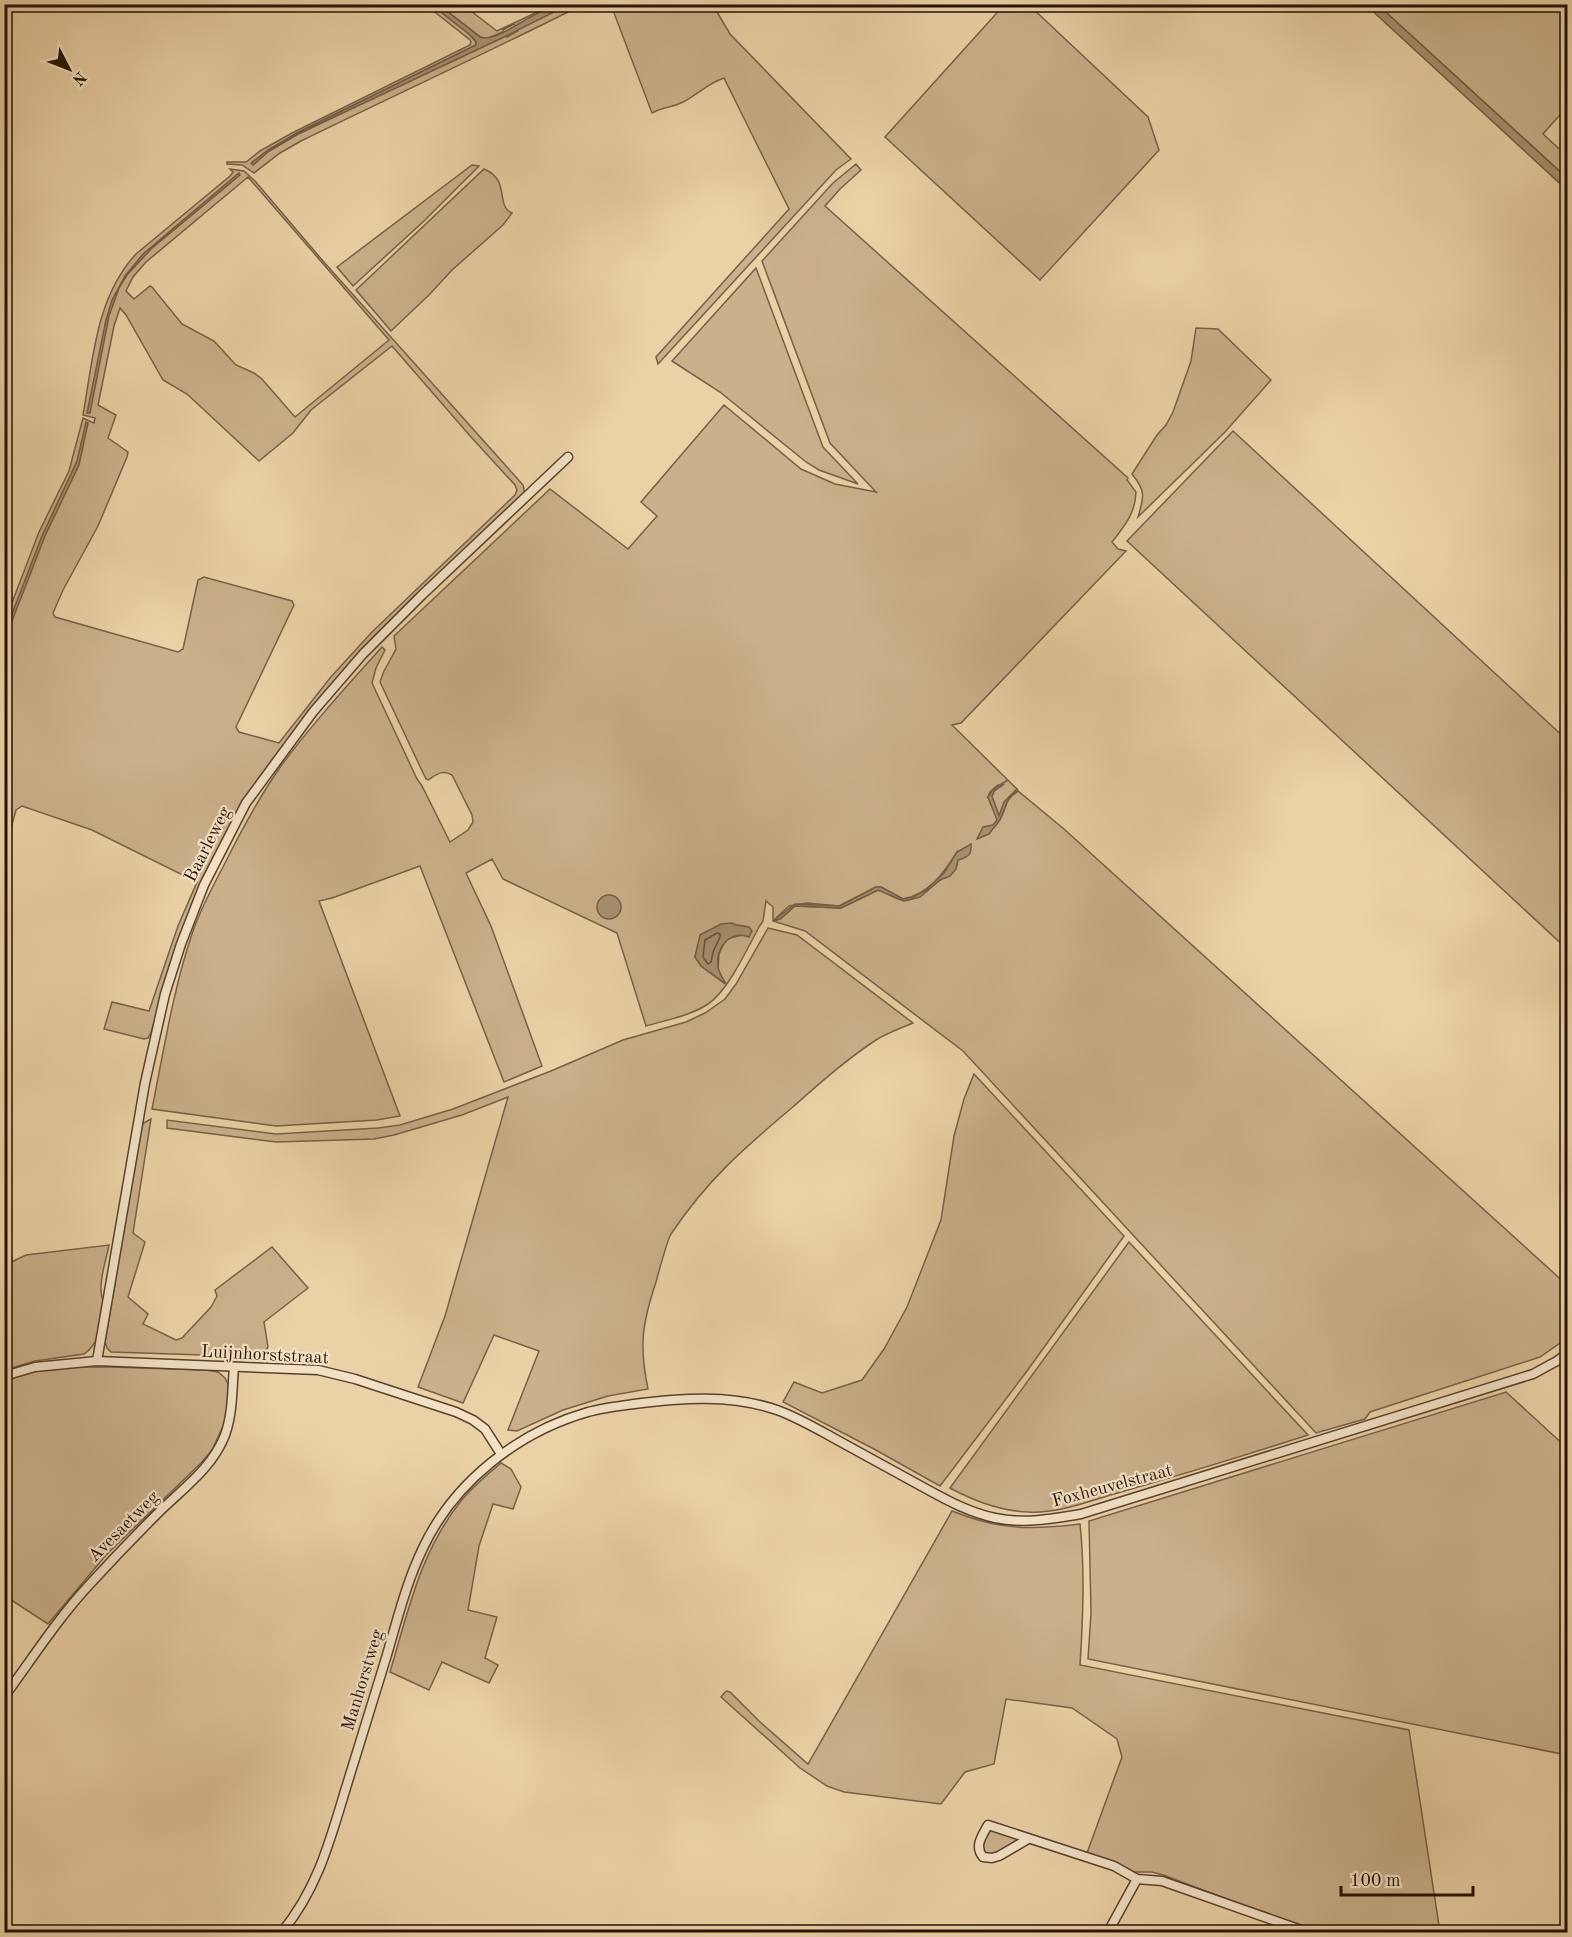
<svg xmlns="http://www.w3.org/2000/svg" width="1572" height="1937" viewBox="0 0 1572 1937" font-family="'Old Standard TT',serif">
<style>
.green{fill:#cab08b;stroke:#786048;stroke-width:1.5;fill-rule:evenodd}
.water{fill:#a8906f;stroke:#745d45;stroke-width:1.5}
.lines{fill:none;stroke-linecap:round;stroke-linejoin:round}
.shore{stroke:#68503a;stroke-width:1.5}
.minor-casing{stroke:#58412d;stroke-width:11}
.minor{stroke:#f2e1c5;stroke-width:8}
.labels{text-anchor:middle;stroke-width:4.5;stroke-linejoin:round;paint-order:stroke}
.street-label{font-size:18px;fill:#271105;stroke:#f2e1c5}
</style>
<rect width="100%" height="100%" fill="#ebd1a6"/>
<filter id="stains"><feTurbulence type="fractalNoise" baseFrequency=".00333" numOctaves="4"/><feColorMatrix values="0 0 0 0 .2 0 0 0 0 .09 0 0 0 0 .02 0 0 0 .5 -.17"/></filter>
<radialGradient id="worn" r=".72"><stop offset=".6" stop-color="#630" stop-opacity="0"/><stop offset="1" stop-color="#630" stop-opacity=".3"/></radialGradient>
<g class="green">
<path d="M426 5H432L469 34 476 42V45L297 133 268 150 252 163 253 165 269 151 298 134 505 35 507 37 518 31 514 24 503 30V32L488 38H482L439 5H463L497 31 552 5H582C489 52 395 95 301 141L280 153 254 173 242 165 227 164V162H246L260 151 292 133 470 45 471 42 470 40Z"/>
<path d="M611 5H713L730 34 851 159 836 170 658 364 656 357 789 209 724 78C708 83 696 96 681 103 671 108 664 106 652 113Z"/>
<path d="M1029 5 1148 117 1159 150 1040 280 885 137 1004 5Z"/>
<path d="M1378 5H1567V107L1543 134 1567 156V178Z"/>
<path d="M856 164 861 170 840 189 825 206 1128 478 1127 480 1136 492C1136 512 1124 527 1112 542L1118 549 1126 551 961 723 952 725 1017 789 1013 794 1018 791 1064 829 1567 1285V1338L1540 1357 1370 1412 1365 1419 1316 1433 963 1051 805 931 773 921V907L766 901 763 921 759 927C747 949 728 991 708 1004 690 1016 666 1020 646 1026L617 933 503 879 492 859 466 873 491 926 542 1066 504 1082 420 866 332 898 319 901 400 1116 377 1120 276 1126 152 1109C164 1050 173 989 193 931 201 908 213 886 224 865 241 831 259 797 281 766 312 724 347 686 382 647L385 650 376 668 372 683 417 779 422 786 450 842 468 830 473 822 472 815 452 775C442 769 436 775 428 780L426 779 380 682 384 671 396 649 394 636 550 489 628 549 657 516 641 502 724 405 801 469 835 484 876 492 830 443 762 261 833 183ZM998 785H1003L993 792 992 798 1000 817 1002 808 1011 795C1006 802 1005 810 1001 818 998 824 992 828 989 834L998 820 988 797 990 792ZM957 852C960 875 949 872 936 883 925 892 919 900 904 900 895 900 887 892 878 890L841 908 795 906 780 919 773 921 789 906 807 903 839 906 876 887H881L903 899C929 894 944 873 957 852ZM736 925 744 926 743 935 730 938 725 941 719 954 718 969 725 984 701 966 695 957 703 933 713 929Z"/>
<path d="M472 165 479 166 424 221 353 286 337 267Z"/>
<path d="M230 169 244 171 255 181 323 261 523 485 525 494 358 657 234 823 160 1001 151 1033 148 1038 144 1039 104 1029 112 1002 149 1011 178 926 197 882 92 830 22 806 16 810 5 850V621L39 532 69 471 83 418 94 423 95 418 83 415C93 359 96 297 136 254L230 176 233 172ZM248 177 389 340 295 417 262 379 254 373 236 365 214 341 182 324 152 287 150 286 134 299 126 291 133 277 146 262ZM120 308 126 315 163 380 187 394 259 461 293 433 311 410 392 346 471 437 515 485 517 490 515 495 371 633 330 678 279 743 239 732 236 727 294 605 292 601 204 577 198 580 183 649 178 652 55 617 53 613 63 590 98 526 127 457 128 452 108 438 116 415 98 405 114 326Z"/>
<path d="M484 169C511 180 495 206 512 213L503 225 452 270 429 295 391 331 356 290Z"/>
<path d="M756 268 823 447 858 484 819 470 806 462 720 392 672 361Z"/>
<path d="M1196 328 1218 329 1271 380 1225 432 1138 517C1144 497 1146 491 1132 474L1157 435 1166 425 1173 412 1191 361Z"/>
<path d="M1233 431 1567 740V949L1127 541Z"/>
<path d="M768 928 797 935 913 1023C901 1028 887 1033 876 1040 847 1059 820 1083 794 1106 744 1148 708 1179 671 1234 667 1241 659 1271 656 1282 642 1324 639 1346 648 1389L608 1396 563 1410 517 1431 508 1430 539 1351 494 1335 463 1403 418 1387 445 1316 508 1097 462 1115 394 1135 374 1139 276 1142 167 1128V1120L276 1134 378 1128 400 1125 453 1109 551 1071 623 1040 686 1022 705 1013 725 999 736 984Z"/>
<path d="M974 1074 1124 1236 1027 1371 940 1486 874 1449 783 1402 794 1382 822 1393 862 1380 884 1349 907 1307 941 1220 954 1136 964 1099Z"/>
<path d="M151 1119 133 1233 145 1242 128 1297 148 1314 143 1324 176 1340 182 1338 211 1307 217 1296 215 1290 272 1247 308 1288 264 1322 268 1347 265 1352V1357L111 1352 107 1348 105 1342 142 1124Z"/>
<path d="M1129 1242 1308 1435C1246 1455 1184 1474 1121 1492 1091 1500 1059 1514 1028 1512 1000 1511 974 1501 950 1488Z"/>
<path d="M109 1245C106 1261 97 1285 103 1301 101 1319 102 1343 84 1354L35 1361 5 1370V1265L26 1255Z"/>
<path d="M65 1367H111L206 1370 218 1372 225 1378 229 1386 230 1398 225 1422 212 1450 202 1462 106 1555 48 1624 5 1596 4 1381 32 1372Z"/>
<path d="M1506 1392 1567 1448V1755L1088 1659 1091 1613 1089 1521Z"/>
<path d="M501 1463 511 1469 521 1487 513 1509 493 1504 479 1546 468 1610 497 1617 485 1658 498 1665 489 1683 442 1662 429 1690 390 1672C408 1612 420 1552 461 1501 472 1487 487 1475 501 1463Z"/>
<path d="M952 1511C999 1530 1031 1530 1080 1524 1085 1571 1083 1618 1080 1665L1409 1730 1440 1932H1314L1163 1875 1152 1872H1133L1112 1861 1087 1853 1122 1757 1117 1739 1072 1708 1006 1699 994 1764 965 1772 941 1804 844 1792 827 1786 800 1768 721 1697 726 1691 730 1692 759 1721 808 1764Z"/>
<path d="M989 1829 1019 1839 995 1854H987L982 1849 983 1838Z"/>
</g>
<g class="water">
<path d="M432 5H439L480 37C497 44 537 8 559 4 562 4 565 5 568 5L502 38 298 134 269 151 253 165 251 163 268 150 297 133 476 45V41L469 34Z"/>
<path d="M1366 5H1378L1567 178V190Z"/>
<path d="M239 173 240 175 151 249 127 275 119 288 109 316 90 413H87L106 320 112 300 125 276 143 254Z"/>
<path d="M86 422 88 423 79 465 45 536 5 639V632L42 536 77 461Z"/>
<path d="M1008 780 995 789 992 796 999 816 1004 802 1017 789 1018 791C1004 800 1007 806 1000 819 998 825 992 828 989 834L977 839 983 827 993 825 997 820 988 797 993 789Z"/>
<path d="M971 844C972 855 968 857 958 860L956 869 950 876 940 880 920 897 904 901 878 890 841 908 795 906 780 919 773 921 795 904 840 906 876 887H881L903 899 913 897 925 891 944 873 957 852Z"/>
<circle cx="609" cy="907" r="12"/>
<path d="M732 923 736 925 749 927 752 931 749 937C730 930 715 948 718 967 719 973 723 979 726 984L701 966 695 957 700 935 721 924Z"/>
</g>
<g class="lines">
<path class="shore" d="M717 933 720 934V937L713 952 711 962 708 964 703 957 705 940Z"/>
<g class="minor-casing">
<g id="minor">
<path d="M97 1361 145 1083 165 994 181 944 204 885 246 803 313 712 363 654 422 595 568 457"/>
<path d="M4 1376 35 1367 97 1361 318 1370 355 1379 456 1412 473 1420 485 1429 501 1454"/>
<path d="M4 1697C32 1659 58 1618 90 1584 112 1560 134 1537 157 1514 181 1490 212 1469 225 1435 233 1413 232 1389 234 1367"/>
<path d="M1028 1839 999 1856 992 1858 983 1857C974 1846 982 1836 988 1825L1114 1866 1137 1879 1162 1881 1307 1932"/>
<path d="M282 1932C317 1889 329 1844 345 1791 359 1747 372 1702 386 1658 397 1621 406 1583 423 1548 454 1482 518 1432 588 1412 602 1408 619 1406 634 1404 681 1398 731 1394 777 1410 799 1418 819 1430 839 1441 866 1456 894 1471 921 1486 945 1499 967 1512 995 1518 1023 1524 1052 1519 1081 1514L1533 1374 1557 1361 1568 1353"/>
<path d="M1108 1932 1137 1879"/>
</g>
</g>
<use href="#minor" class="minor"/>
</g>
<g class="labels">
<g class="street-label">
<text transform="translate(207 844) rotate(-63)" y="6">Baarleweg</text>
<text transform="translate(265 1354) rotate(3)" y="6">Luijnhorststraat</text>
<text transform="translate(1112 1485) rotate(-15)" y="6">Foxheuvelstraat</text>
<text transform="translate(123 1526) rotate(-45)" y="6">Avesaetweg</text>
<text transform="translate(362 1680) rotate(-73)" y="6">Manhorstweg</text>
</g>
</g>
<rect width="1572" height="1937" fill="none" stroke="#ebd1a6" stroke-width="24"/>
<rect x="6" y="6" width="1560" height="1925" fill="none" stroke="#271105" stroke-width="3"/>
<rect x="12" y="12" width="1548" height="1913" fill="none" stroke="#271105" stroke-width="1.5"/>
<g transform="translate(69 69) rotate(132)" stroke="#f2e1c5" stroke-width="4.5" paint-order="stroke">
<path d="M0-4.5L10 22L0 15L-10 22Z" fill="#271105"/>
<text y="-9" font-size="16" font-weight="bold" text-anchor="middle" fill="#271105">N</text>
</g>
<path d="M1341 1886v9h132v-9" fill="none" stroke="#271105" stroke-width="3"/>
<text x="1350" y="1886" font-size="18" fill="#271105" stroke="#f2e1c5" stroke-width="4.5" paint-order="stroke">100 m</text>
<rect width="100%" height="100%" filter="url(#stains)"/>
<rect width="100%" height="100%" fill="url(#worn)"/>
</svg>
